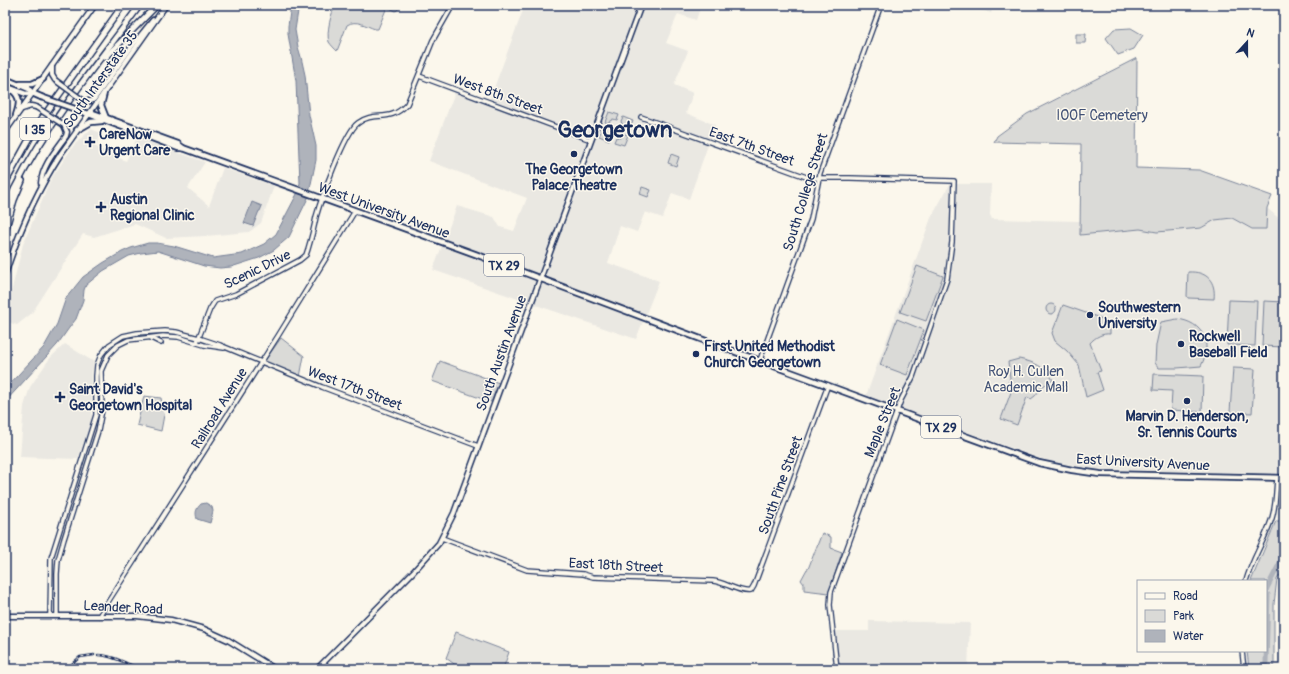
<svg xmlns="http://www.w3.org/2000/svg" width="1289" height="674" viewBox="0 0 1289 674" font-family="Pangolin,sans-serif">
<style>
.built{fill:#eae8e2}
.green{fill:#dadad7;stroke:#7a849a}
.water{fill:#afb3bb;stroke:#747e96}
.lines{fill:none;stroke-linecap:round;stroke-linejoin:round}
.river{stroke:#afb3bb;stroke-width:5}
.tertiary-casing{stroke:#1b2f5e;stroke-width:6}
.secondary-casing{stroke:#1b2f5e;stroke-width:7}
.primary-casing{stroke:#1b2f5e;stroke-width:8}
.motorway-casing{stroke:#1b2f5e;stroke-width:8}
.tertiary{stroke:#fbf7ec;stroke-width:3.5}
.secondary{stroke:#fbf7ec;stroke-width:4}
.primary{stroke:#fbf7ec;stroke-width:4.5}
.motorway{stroke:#fbf7ec;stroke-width:5}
.rail-casing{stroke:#1b2f5e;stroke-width:2.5}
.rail{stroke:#fbf7ec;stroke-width:1;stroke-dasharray:3;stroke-linecap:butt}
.secondary-bridge-casing{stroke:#1b2f5e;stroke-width:7;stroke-linecap:butt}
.primary-bridge-casing{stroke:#1b2f5e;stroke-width:8;stroke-linecap:butt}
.secondary-bridge{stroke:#fbf7ec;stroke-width:4}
.primary-bridge{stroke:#fbf7ec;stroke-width:4.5}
.poi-dot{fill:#1b2f5e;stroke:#fbf7ec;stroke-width:1.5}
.labels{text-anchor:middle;stroke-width:3;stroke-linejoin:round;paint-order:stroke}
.shield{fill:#fbf7ec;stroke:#5e6b89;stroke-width:1}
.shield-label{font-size:13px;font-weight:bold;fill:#1b2f5e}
.street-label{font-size:14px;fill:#1b2f5e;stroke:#fbf7ec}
.park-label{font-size:14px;fill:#415176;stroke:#fbf7ec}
.poi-label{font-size:14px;font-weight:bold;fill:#1b2f5e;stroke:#fbf7ec;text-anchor:start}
.town-label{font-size:22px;font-weight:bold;fill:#1b2f5e;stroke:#fbf7ec}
</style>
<rect width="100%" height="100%" fill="#fbf7ec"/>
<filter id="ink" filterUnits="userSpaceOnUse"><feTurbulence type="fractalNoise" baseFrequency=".025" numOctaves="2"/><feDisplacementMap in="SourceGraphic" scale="8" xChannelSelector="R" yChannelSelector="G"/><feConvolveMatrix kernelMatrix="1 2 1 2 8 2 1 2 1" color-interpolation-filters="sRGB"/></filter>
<g filter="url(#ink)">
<g class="built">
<path d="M525 5H701L696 20 678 14 666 43 688 51 674 85 693 93 686 113 715 125 689 199 672 193 663 218 645 212 637 232 620 226 608 263 659 281 636 339 433 270 457 206 494 217 500 227 514 231 527 198 429 161 455 92 488 104Z"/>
<path d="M965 5H994L991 13Z"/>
<path d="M91 129 101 133 96 147 126 161 137 138 205 162 188 188 209 206 223 168 274 186 261 223 249 232 206 236 166 238 135 224 94 237 83 234 32 313 17 325 5 321V317L23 244 51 179 74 145Z"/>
<path d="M950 184H991L990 215 992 219 1080 221V235L1140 229 1157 232 1201 228 1215 220 1232 218 1252 229H1266L1267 208 1284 223V474L1095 469 1048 461 866 396 931 218Z"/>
<path d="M65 344 94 362 92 372V413L91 422 78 459 20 457 24 406 30 387 50 358Z"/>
<path d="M869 621 970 623 968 669H839L835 631H869Z"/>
</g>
<g class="green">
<path d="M336 5H403L396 11 387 7 378 29H375C366 26 356 19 347 25L337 51C335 49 331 45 329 42 326 33 331 12 336 5Z"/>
<path d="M1131 28 1143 35 1134 49 1118 55 1106 38 1114 29Z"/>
<path d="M1076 34H1086L1085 43H1076Z"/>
<path d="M1137 58 1136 168 1199 170 1272 196 1267 208 1266 229H1252L1232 218 1215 220 1201 228 1157 232 1140 229 1080 235 1081 144 994 142 997 136 1027 114Z"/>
<path d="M609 112 619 115 617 120 613 119 607 123 605 122Z"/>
<path d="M623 117 633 121 629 131 627 130 625 125 622 124 621 121Z"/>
<path d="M603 126 606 127 607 131 611 136 609 140 599 136Z"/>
<path d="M625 134 628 135 624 145 614 142 616 137 620 138Z"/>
<path d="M671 154 679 157 676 166 668 163Z"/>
<path d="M642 187 651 190 648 197 640 194Z"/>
<path d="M917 266 943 276 926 321 900 312Z"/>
<path d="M1188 272C1207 271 1216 281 1214 299L1188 298 1187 296Z"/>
<path d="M1229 300 1257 301 1255 346 1227 345Z"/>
<path d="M1264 301 1284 302V347L1262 346Z"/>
<circle cx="1051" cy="309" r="5"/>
<path d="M1063 305 1103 319 1114 327 1110 328V334C1103 333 1095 337 1090 343L1101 371 1097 372 1103 390 1086 397 1079 365 1067 351 1055 341 1052 333Z"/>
<path d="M897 319 924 330 907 375 880 365Z"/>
<path d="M1177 319C1203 322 1213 343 1201 366L1177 368H1159L1155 363 1156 345 1161 322Z"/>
<path d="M281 338 304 356 300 377 264 362Z"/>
<path d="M1019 359C1033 362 1045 366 1053 380L1043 386 1035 396 1031 399 1027 397 1017 425 1001 419 1011 392 1006 390 1010 378 1008 362Z"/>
<path d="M440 361 499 383 491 402 432 381Z"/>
<path d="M1233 368 1255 369 1252 413 1230 412Z"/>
<path d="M1154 374 1203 376 1202 412 1171 410 1172 391 1153 390Z"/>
<path d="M144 396 161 398 164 415 161 431 137 425Z"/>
<path d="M1276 521H1284V570L1277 579 1274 604V669H1249L1247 651H1266V581H1251Z"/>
<path d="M822 533 831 537V548L842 552 829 593 804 590V584L801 580 807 569H808Z"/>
<path d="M456 632 509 652 503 669H461L446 658Z"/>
</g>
<g class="water">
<path d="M291 5H299L295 30 298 47 301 57 305 75 309 115 316 146V160L308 198 289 237 274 250 259 258 231 267 220 268 204 266 158 251 141 253 129 256 103 271 86 285 84 290 83 300 76 319 69 328 57 345 5 402V389L44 347 57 324 66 298 83 277 103 263 122 252 131 248 148 243H157L174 246 213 258 242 254 264 244 276 234 297 194 300 183 296 81 288 34V26Z"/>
<path d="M252 202 262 206 260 211H259L253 226 244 223Z"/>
<path d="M206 503 212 507 213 511 210 523 197 519C195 512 196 509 201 504Z"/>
</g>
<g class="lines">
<path class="river" d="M1265 669 1266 662 1268 595 1266 592 1267 588 1284 555"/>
<g class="tertiary-casing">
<g id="tertiary">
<path d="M872 5 880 8"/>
<path d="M419 76 591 140"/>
<path d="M641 117 809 178H850L954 181 952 242 947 279 913 377 901 400 831 592 830 605 837 669"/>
<path d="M151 338 161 343"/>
<path d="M197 342 210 309 215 301 236 294 300 260 306 255 308 249C311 239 314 228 316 217 321 199 345 132 358 123 375 110 389 124 407 104L433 40 453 5"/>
<path d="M760 360 811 219 820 173 881 5"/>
<path d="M442 538 527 570 583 574 593 577 713 581C725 582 739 593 751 591L754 586 828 385"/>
<path d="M1246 581C1252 559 1265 540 1272 518 1276 505 1276 491 1277 478"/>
<path d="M50 615 51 558 96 415V376L97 365 101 355 109 345 123 336 137 333 165 331 176 332 199 338 220 345 322 387 478 446"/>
<path d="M57 615V574L58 560 64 539 98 431 102 410 101 371 108 355 118 345 128 340 163 336 178 337 204 345 224 348"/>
<path d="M99 616 278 336 355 211"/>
<path d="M1242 651 1244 669"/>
</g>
</g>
<g class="secondary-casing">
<g id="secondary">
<path d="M52 66V75L55 80"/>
<path d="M84 101H91L94 99 132 46 153 20"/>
<path d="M22 109 31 106 36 107"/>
<path d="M5 132 95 5"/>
<path d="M41 183C42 166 56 150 66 136L67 132 64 125"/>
<path d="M5 275C19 231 35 194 60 155L166 5"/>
<path d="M5 616H137L171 620 204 629 228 640 275 669"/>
<path d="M317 669 413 572 439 543 454 513 641 5"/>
</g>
</g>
<g class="primary-casing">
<g id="primary">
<path d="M5 79 29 89 32 93"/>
<path d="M20 84H32L43 79"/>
<path d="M5 86 26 94 32 93 41 97"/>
<path d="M12 90C21 97 20 104 16 115"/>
<path d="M104 93 101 105 106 118"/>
<path d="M78 110 178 148H183L475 254 714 344 1039 463 1072 470 1100 474 1284 478"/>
<path d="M89 114 93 113 178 144 183 148"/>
<path d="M77 130 91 122 102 121"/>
</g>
</g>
<g class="motorway-casing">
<g id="motorway">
<path d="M106 57 157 5"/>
<path d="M5 183 36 127 123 5"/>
<path d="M5 209C38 134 92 71 140 5"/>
<path d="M5 231 14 200 22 181"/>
</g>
</g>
<use href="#tertiary" class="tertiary"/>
<use href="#secondary" class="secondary"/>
<use href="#primary" class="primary"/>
<use href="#motorway" class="motorway"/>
<g class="rail-casing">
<g id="rail">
<path d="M98 655C112 655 127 664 140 669"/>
<path d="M72 664 80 657 94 655"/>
</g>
</g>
<use href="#rail" class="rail"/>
<g class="secondary-bridge-casing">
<g id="secondary-bridge">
<path d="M55 80 84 101"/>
<path d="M36 107 64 125"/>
</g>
</g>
<g class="primary-bridge-casing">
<path id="primary-bridge" d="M41 97 78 110"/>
</g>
<use href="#secondary-bridge" class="secondary-bridge"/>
<use href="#primary-bridge" class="primary-bridge"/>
</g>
</g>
<g class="poi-dot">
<path d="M88 136h4v4h4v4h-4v4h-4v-4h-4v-4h4z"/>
<circle cx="574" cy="154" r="4"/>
<path d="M99 201h4v4h4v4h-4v4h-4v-4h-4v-4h4z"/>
<circle cx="1090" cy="315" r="4"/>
<circle cx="1181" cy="344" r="4"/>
<circle cx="696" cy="354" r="4"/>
<path d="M58 391h4v4h4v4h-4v4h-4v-4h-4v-4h4z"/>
<circle cx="1187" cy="401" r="4"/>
</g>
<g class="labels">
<g class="shield">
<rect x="20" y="118" width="30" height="22" rx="3"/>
<rect x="484" y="254" width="40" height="22" rx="3"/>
<rect x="921" y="416" width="40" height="22" rx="3"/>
</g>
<g class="shield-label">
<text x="35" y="134">I 35</text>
<text x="504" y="270">TX 29</text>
<text x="941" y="432">TX 29</text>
</g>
<g class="street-label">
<text transform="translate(100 79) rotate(-54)" y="5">South Interstate 35</text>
<text transform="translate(498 94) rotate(20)" y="5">West 8th Street</text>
<text transform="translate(752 146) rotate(20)" y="5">East 7th Street</text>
<text transform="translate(805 192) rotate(-73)" y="5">South College Street</text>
<text transform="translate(384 210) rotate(20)" y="5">West University Avenue</text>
<text transform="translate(257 269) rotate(-26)" y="5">Scenic Drive</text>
<text transform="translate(501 353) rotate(-70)" y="5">South Austin Avenue</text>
<text transform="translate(355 388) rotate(21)" y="5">West 17th Street</text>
<text transform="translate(219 408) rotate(-58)" y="5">Railroad Avenue</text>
<text transform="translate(882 422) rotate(-68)" y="5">Maple Street</text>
<text transform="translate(1143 462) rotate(3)" y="5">East University Avenue</text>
<text transform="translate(780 485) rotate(-70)" y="5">South Pine Street</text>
<text transform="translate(616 565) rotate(3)" y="5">East 18th Street</text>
<text transform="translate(123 607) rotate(3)" y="5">Leander Road</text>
</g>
<g class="park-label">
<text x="1102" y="120">IOOF Cemetery</text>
<text x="1026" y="376">Roy H. Cullen<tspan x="1026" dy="16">Academic Mall</tspan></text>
</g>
<g class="poi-label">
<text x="99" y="139">CareNow<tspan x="99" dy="16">Urgent Care</tspan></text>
<text x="574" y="174" text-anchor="middle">The Georgetown<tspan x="574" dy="16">Palace Theatre</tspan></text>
<text x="110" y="204">Austin<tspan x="110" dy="16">Regional Clinic</tspan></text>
<text x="1098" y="312">Southwestern<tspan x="1098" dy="16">University</tspan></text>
<text x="1189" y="341">Rockwell<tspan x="1189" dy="16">Baseball Field</tspan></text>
<text x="704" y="351">First United Methodist<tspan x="704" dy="16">Church Georgetown</tspan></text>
<text x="69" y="394">Saint David's<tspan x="69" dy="16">Georgetown Hospital</tspan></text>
<text x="1187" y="421" text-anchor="middle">Marvin D. Henderson,<tspan x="1187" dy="16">Sr. Tennis Courts</tspan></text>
</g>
<g class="town-label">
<text x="615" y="137">Georgetown</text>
</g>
</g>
<rect width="1289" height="674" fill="none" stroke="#fbf7ec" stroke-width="20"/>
<rect x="10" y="10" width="1269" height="654" fill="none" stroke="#1b2f5e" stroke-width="1.5" filter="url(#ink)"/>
<rect x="1137" y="580" width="130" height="72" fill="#fbf7ec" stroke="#a1a7b3"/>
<rect x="1145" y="593" width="20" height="6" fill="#fbf7ec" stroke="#a1a7b3"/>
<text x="1173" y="600" font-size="12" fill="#1b2f5e">Road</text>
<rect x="1145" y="610" width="20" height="12" fill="#dadad7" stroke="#a1a7b3"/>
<text x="1173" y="620" font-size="12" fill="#1b2f5e">Park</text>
<rect x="1145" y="630" width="20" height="12" fill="#afb3bb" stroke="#a1a7b3"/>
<text x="1173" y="640" font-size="12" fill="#1b2f5e">Water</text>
<g transform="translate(1247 42) rotate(21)" stroke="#fbf7ec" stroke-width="3" paint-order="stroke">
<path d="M0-3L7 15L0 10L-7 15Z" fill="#1b2f5e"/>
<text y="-6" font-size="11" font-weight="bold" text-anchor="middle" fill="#1b2f5e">N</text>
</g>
</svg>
